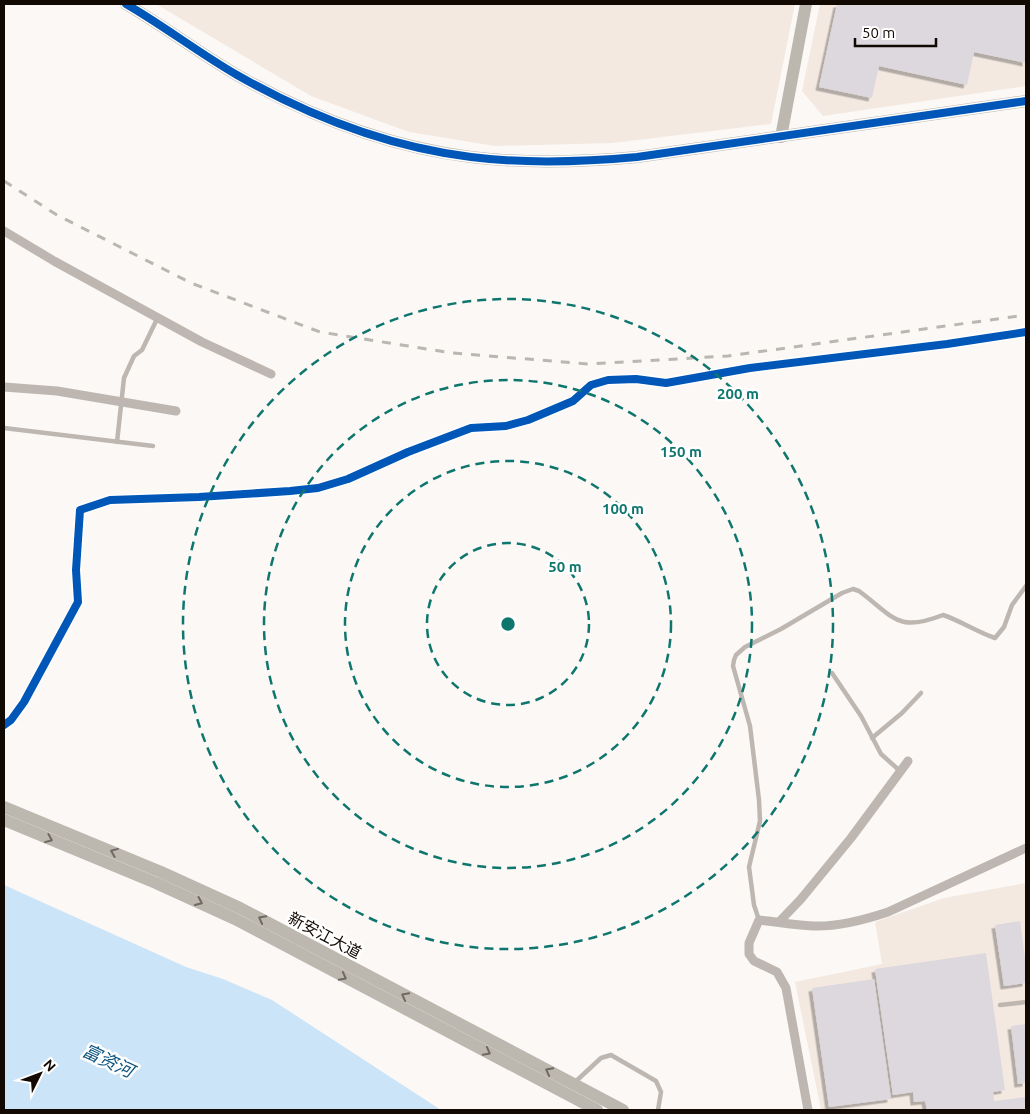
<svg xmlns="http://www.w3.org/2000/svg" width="1030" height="1114" viewBox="0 0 1030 1114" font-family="Ubuntu,'Noto Sans SC',sans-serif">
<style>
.built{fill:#f3e9e1}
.water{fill:#cce4f7}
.building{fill:#dcd8dd;filter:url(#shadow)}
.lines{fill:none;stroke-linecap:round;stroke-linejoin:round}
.lane{stroke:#beb7b1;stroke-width:4.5}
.street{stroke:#beb7b1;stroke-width:9}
.secondary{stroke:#bcb7af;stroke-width:12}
.rail{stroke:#bab6b1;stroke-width:3;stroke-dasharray:9 9;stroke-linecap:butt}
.cycleway-casing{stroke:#fff;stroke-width:11}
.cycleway{stroke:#0057b8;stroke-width:8}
.oneway{stroke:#706962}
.ring{fill:none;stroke:#0f766e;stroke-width:2.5;stroke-dasharray:9 6}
.labels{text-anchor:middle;stroke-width:5;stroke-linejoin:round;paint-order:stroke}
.street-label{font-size:16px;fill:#130903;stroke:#fff}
.water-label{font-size:18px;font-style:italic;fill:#0f5580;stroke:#fff}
.centre{fill:#0f766e;stroke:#fff;stroke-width:2.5}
.ring-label{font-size:15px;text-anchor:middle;font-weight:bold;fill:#0f766e;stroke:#fff;stroke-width:5;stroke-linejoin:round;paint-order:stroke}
</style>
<defs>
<filter id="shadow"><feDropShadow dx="-3.5" dy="3.5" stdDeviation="0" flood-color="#0004"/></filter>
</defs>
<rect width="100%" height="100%" fill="#fbf8f5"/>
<g class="built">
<path d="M156 4H795L771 124 613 143 495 146 409 132 311 96Z"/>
<path d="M820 4H1026V86L823 116 802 91Z"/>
<path d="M1026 883V1110H821L795 982 882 964 875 922 944 898Z"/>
</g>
<path class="water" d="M4 885 186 967 223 979 272 1000 441 1110H4Z"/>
<g class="building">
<path d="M837 4H1026V63L974 52 967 85 879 66 872 98 819 87Z"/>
<path d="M1020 921 1026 965V983L1004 986 995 925Z"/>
<path d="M986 953 1005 1090 993 1092 994 1101 1026 1097V1110H927L925 1101 914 1102 913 1092 893 1095 875 969Z"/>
<path d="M874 979 891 1099 829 1107 812 988Z"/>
<path d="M1026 1024V1083L1018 1084 1011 1026Z"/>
</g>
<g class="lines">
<g class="lane">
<path d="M4 428 153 446"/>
<path d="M117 442 124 378 134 356 142 350 158 317"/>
<path d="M832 673 861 716 881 754 900 771"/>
<path d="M872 738 902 713 921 693"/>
<path d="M759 920 754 905 749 867 760 821 759 800 750 726 733 666 734 660 736 655 745 647 781 629 842 593 853 589 859 591C894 617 897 633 943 615 961 621 977 632 995 638L1004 627 1012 605 1026 586"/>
<path d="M1000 1005 1026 1002"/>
<path d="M574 1083 601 1058 611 1055 656 1081 661 1092 658 1110"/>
</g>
<g class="street">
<path d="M4 231 54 261 202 342 271 374"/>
<path d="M4 387 57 391 176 411"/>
<path d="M4 725 11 720 24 702 78 602 76 570 80 510 110 500 199 497 290 491 318 488 348 479 408 452 471 428 506 426 528 420 573 401 591 385 608 380 636 379 666 383 750 368 947 344 1026 332"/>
<path d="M779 922 801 899 851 838 908 761"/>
<path d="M808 1110 786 988 777 972 754 961 749 954V943L759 920C777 922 795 925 813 926 838 927 864 920 888 912L1026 848"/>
</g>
<g class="secondary">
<path d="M126 4C164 26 199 53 237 75 309 116 389 147 471 157 526 164 582 162 637 157L1026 101"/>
<path d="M781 137 806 4"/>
<path d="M4 807 161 872 240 908 623 1110"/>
<path d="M4 820 156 883 235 919 597 1110"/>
</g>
<path class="rail" d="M4 181 57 215 191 283 320 332 452 353 589 364 728 356 1026 315"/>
<g class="cycleway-casing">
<g id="cycleway">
<path d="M126 4C164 26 199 53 237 75 309 116 389 147 471 157 526 164 582 162 637 157L1026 101"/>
<path d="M4 725 11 720 24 702 78 602 76 570 80 510 110 500 199 497 290 491 318 488 348 479 408 452 471 428 506 426 528 420 573 401 591 385 608 380 636 379 666 383 750 368 947 344 1026 332"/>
</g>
</g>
<use href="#cycleway" class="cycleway"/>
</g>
<defs><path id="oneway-chevron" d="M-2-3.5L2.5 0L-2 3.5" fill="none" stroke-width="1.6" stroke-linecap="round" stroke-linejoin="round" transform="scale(1.25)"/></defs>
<g class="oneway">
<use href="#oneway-chevron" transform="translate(49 839) rotate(22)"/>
<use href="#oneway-chevron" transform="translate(114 852) rotate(-158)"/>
<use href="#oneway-chevron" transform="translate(199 902) rotate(25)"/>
<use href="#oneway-chevron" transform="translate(262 919) rotate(-152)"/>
<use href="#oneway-chevron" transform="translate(343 977) rotate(28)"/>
<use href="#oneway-chevron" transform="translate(405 996) rotate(-152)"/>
<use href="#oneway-chevron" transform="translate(487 1052) rotate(28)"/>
<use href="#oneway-chevron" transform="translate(549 1071) rotate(-152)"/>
</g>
<g class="ring">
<circle cx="508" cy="624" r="81"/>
<circle cx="508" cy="624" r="163"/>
<circle cx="508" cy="624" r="244"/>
<circle cx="508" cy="624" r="325"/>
</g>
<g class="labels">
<g class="street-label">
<text transform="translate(325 935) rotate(28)" y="6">新安江大道</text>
</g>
<g class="water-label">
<text transform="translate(108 1061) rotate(25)" y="6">富资河</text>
</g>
</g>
<circle cx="508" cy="624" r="8" class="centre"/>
<g class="ring-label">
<text x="738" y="399">200 m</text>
<text x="681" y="457">150 m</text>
<text x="623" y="514">100 m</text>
<text x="565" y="572">50 m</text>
</g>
<rect width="1030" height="1114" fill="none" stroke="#130903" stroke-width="10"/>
<g transform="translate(40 1074) rotate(48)" stroke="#ffffff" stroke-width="4" paint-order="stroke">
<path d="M0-4L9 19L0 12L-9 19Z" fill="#130903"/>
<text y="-8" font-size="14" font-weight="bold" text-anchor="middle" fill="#130903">N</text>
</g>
<path d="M855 38v8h81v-8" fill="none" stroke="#130903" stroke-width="2.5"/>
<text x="862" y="38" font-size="15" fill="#130903" stroke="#ffffff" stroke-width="4" paint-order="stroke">50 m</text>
</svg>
